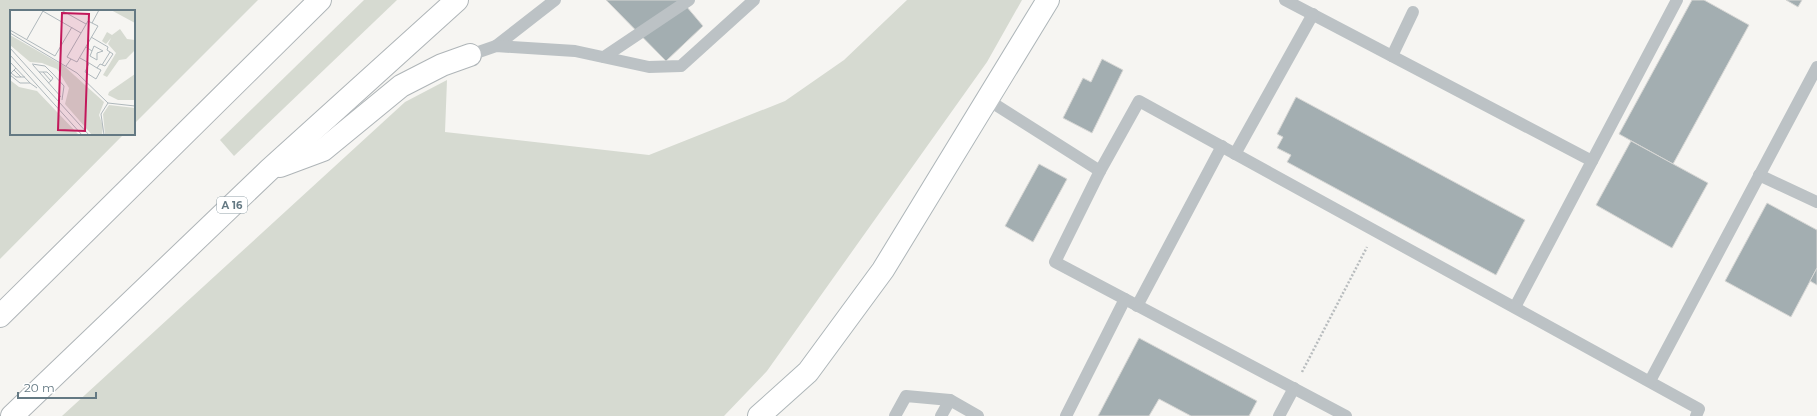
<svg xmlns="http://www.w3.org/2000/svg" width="1817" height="416" viewBox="0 0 1817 416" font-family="Montserrat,sans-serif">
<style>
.green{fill:#d6dad1}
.building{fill:#a3aeb1;stroke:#d7d7d5}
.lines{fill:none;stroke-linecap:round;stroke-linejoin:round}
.secondary-casing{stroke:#aeb6b9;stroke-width:24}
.highway-casing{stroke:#afb5b8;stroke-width:24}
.path{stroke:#b8bcbe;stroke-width:2.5;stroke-dasharray:2 2;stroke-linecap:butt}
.lane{stroke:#bcc2c5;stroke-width:12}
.secondary{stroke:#fff;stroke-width:22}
.highway{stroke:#fff;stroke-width:22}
.labels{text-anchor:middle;stroke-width:4;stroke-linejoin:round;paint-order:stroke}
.shield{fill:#fff;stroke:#92a1a8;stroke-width:1}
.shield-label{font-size:10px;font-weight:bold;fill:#647983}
.inset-road{fill:none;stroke:#afb8bc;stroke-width:1}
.view{fill:#c2185b;fill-opacity:0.15;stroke:#c2185b;stroke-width:2}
.inset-edge{fill:none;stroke:#647983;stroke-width:2}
</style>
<rect width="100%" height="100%" fill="#f6f5f2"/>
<g class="green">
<path d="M0 0H258L134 124V11H11V134H124L0 259Z"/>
<path d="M364 0H397L234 156 220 140Z"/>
<path d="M907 0H1022L987 62 767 371 724 416H62L405 102 447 80 445 132 649 155 785 101 844 60Z"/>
</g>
<g class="building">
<path d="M606 0H681L703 26 666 61Z"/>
<path d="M1692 0H1704L1749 25 1673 164 1619 134Z"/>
<path d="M1786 0H1802L1798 7Z"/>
<path d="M1102 59 1123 70 1092 133 1063 118 1083 78 1091 82Z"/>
<path d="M1296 97 1525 220 1496 275 1287 162 1291 155 1277 148 1283 137 1277 134Z"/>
<path d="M1631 141 1708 183 1672 248 1596 205Z"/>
<path d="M1039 164 1067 179 1033 242 1005 226Z"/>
<path d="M1767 203 1817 230V268L1791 317 1725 281Z"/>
<path d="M1817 268V285L1810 281Z"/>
<path d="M1139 338 1257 401 1249 416H1191L1159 399 1149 416H1098Z"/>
</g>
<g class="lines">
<g class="secondary-casing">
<path id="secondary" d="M759 416 808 372 883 270 1048 0"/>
</g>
<g class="highway-casing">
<g id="highway">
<path d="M280 166 323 150 401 86 442 65 470 55"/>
<path d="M0 316 320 0"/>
<path d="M12 416 269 170 457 0"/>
</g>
</g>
<path class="path" d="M1302 372 1367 247"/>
<g class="lane">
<path d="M1285 0 1592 161"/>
<path d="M496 46 555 0"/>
<path d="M470 55 496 46 575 51 649 67 681 66 754 0"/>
<path d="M1392 56 1413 12"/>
<path d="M604 57 689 0"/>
<path d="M988 100 1100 171 1139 101 1699 409 1696 416"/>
<path d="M1235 154 1313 14"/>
<path d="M1100 171 1055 262 1346 416"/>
<path d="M1759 175 1817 202"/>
<path d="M1137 306 1222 146"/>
<path d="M1515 307 1677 0"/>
<path d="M1650 381 1817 67"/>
<path d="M895 416 906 396 950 400 978 416"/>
<path d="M941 416 950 400"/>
<path d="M1066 416 1125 299"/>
<path d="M1279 416 1294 388"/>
</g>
<use href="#secondary" class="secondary"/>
<use href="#highway" class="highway"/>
</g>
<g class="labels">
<rect class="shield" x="217" y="197" width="30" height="16" rx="3"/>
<g class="shield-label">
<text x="232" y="209">A 16</text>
</g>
</g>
<g transform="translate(10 10)">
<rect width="125" height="125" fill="#f6f5f2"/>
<path d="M101 0H125V13ZM110 19 117 29 125 30V40L116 49 109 50 97 67 93 65 106 43 98 34 101 28 96 34 92 31 97 22 102 25ZM0 25 54 56 94 92 89 105 93 116 92 125H82L55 94 59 78 47 59 32 53 20 52 0 35ZM125 64V90H108L98 85 99 82ZM0 70 9 77 27 81 69 125H0ZM99 95 125 98V125H95L93 104Z" fill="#d6dad1"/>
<path class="inset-road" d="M31 0 71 23M51 0 76 14M0 20 45 46 62 17M0 23 67 63 98 93 125 96M81 27 98 37 97 40 103 44 95 56 90 54 87 58M17 29 33 1M76 37 82 41 84 36 93 41 87 43V50L80 46 82 41M0 38 79 125M0 45 72 125M70 48 79 53 87 58 91 60 86 69 75 62 79 53M61 49 67 52 88 16 82 13M0 52 20 73M22 54 35 56 43 64 54 76 52 90M23 55 51 87M92 55 100 42M56 56 61 49 57 47 78 11 82 13 89 0M6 58 4 60 11 67H15M4 60 1 63 6 67H11M29 62H33L41 71 38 73M33 62H37L43 68 41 71M0 65 10 73H20L27 78M94 125 91 104 98 93"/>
<path class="view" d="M52 3 79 4 75 121 48 120Z"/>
<rect width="125" height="125" class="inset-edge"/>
</g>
<path d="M18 392v6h78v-6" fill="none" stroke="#647983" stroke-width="2"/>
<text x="24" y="392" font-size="12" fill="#647983" stroke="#ffffff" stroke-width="3" paint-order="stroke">20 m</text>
</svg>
